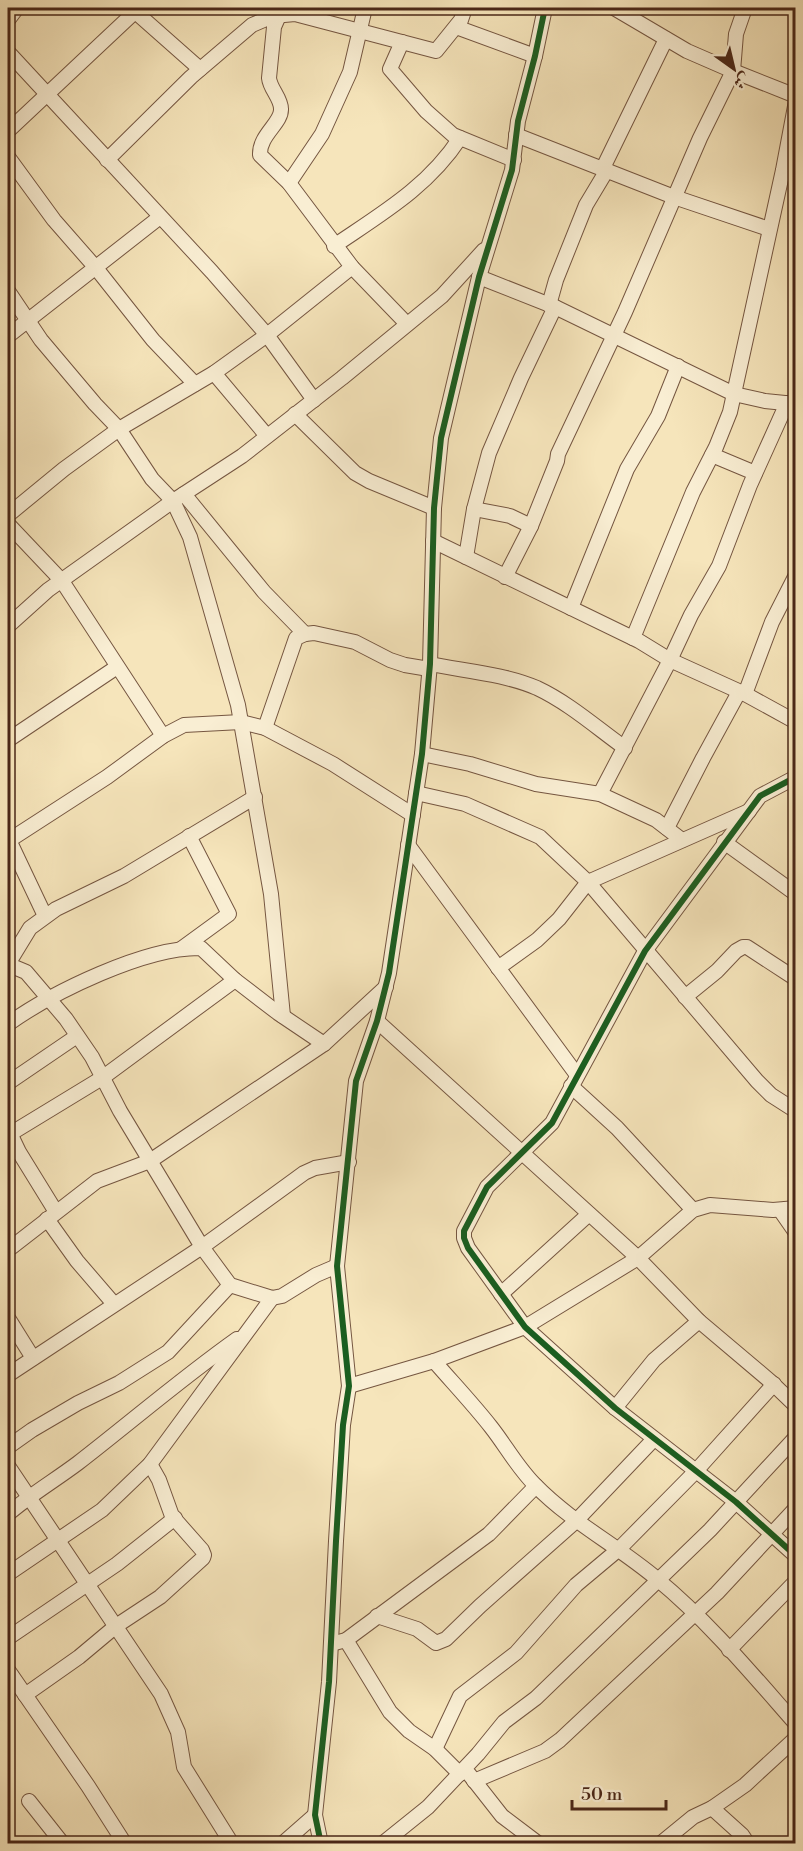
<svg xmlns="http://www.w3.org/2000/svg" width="803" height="1851" viewBox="0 0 803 1851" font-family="'Libre Bodoni',Amiri,serif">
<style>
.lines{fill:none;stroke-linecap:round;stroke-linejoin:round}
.minor-casing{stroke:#755641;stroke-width:16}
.minor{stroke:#f9eed3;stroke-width:14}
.cycleway-casing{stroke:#f9eed3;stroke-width:10}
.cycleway{stroke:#1b5e20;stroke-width:6}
</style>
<rect width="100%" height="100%" fill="#f6e5bb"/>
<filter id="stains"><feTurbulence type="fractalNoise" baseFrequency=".00333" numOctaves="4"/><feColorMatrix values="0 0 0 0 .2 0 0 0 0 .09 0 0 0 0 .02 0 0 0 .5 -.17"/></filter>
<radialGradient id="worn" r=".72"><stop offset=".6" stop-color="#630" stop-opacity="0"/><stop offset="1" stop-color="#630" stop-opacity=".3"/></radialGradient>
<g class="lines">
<g class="minor-casing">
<g id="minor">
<path d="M131 8 200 69"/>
<path d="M614 8 687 51 733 71 796 96"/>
<path d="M282 9 274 27 269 78C270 89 281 98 281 109 282 123 259 135 260 155L289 183 352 267 407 324"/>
<path d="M8 20 17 8"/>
<path d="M456 27 535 56"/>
<path d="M402 42 390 69 426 111 453 135 514 160"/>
<path d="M8 52 212 272 267 335 314 400"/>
<path d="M8 131 139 8"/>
<path d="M516 135 674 197 769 229"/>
<path d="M8 157 54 220 96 268 153 340 195 384"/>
<path d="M107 160 191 77 245 31 252 25 273 16 295 14 436 51 461 20 465 8"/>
<path d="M603 168 666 39"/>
<path d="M289 183 322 134 350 72 365 8"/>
<path d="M334 246C381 214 428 187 460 138"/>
<path d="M479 277 555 307 734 394 765 401 795 404"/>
<path d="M8 291 41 340 95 404 119 429 152 479 173 501 190 537 238 705 271 894 283 1016"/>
<path d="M549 305 556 280 586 205 607 170"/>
<path d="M8 336 160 217"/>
<path d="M214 373 267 436"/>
<path d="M295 414 355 473 369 481 434 508"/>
<path d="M712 455 755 473"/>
<path d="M184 494 264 592 305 634"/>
<path d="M474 509 510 516 531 526"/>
<path d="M8 515 64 469 119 429 214 373 267 335 352 267"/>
<path d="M8 524 62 581 163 736"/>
<path d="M433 541 639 641 670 660 745 694 796 722"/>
<path d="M466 557 474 509 489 453 521 378 555 307"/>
<path d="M505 577 531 526 557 461 558 454 625 312 700 138 733 71 736 34 745 8"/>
<path d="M571 608 627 469 658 416 678 366"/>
<path d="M8 626 48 590 173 501 242 456 342 378 442 296 484 250"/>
<path d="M633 638 693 492 716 447 730 412 783 170 796 101"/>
<path d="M430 664C465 671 505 674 537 688 569 703 597 728 625 748"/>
<path d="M745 694 772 622 796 575"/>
<path d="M265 728 296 638 305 634 314 633 355 642 390 660 405 665 429 669"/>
<path d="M8 740 117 667"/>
<path d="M422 754 470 764 536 784 600 794 656 820 682 840"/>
<path d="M796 777 760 796 645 951 552 1123 487 1187 464 1231V1238L468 1248 525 1327 615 1408 736 1502 796 1556"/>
<path d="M416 793 465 804 540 837 588 882 757 1081 771 1095 796 1111"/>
<path d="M600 794 670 660 691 615 719 566 750 485 787 403"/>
<path d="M667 828 703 758 739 692"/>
<path d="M9 840 45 916"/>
<path d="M8 841 107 777 163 736 184 725 241 722 265 728 333 764 413 815"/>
<path d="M724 842 796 894"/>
<path d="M408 845 577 1075"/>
<path d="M181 949 229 914 189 836"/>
<path d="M8 964 30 928 56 909 124 876 255 797"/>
<path d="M8 967H14L26 972 66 1019 92 1057 120 1111 202 1247 230 1285 272 1298 282 1296 316 1275 337 1266"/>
<path d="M498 968 537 940 559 919 588 882 749 811"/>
<path d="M685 997 717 971 736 951 743 947H747L796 979"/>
<path d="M377 1021 638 1258 699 1321 770 1381 796 1406"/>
<path d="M8 1024C53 992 145 947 201 948L235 980 278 1013 324 1044"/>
<path d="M8 1083 77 1036"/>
<path d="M571 1086 617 1128 693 1210"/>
<path d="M8 1129 19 1152 56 1212"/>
<path d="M10 1134 102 1078 235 980"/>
<path d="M780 1210 796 1233"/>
<path d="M47 1219 77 1261 114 1304"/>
<path d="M8 1250 97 1181 150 1161 324 1044 386 987"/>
<path d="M501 1294 589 1214"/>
<path d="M8 1318 33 1358"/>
<path d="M434 1361C453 1383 473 1404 491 1427 506 1446 517 1467 535 1485 571 1522 618 1546 657 1579 708 1621 752 1674 796 1724"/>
<path d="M8 1375 202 1247 304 1173 315 1168 349 1162"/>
<path d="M349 1386 434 1361 525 1327 638 1258 693 1210 710 1205 773 1210 796 1208"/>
<path d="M615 1408 654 1360 699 1321"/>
<path d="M8 1447 32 1430 78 1403 119 1383 168 1352 230 1285"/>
<path d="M8 1466 161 1694 178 1732 184 1767 232 1844"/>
<path d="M8 1514C30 1495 54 1481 78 1463 131 1422 182 1378 237 1339"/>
<path d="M8 1574 102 1510 150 1464 272 1298"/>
<path d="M377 1616 417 1629 436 1643 446 1639 480 1606 576 1521 654 1439"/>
<path d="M8 1638 117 1564 175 1518"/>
<path d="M346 1640 390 1712 409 1731 435 1749 460 1774"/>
<path d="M331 1644 346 1640 489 1534 536 1486"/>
<path d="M729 1650 796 1581"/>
<path d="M8 1670 88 1786 125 1844"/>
<path d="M25 1695 79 1657 116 1626 160 1597 203 1558 204 1555 202 1550 172 1516 159 1480 150 1464"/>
<path d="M435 1749 460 1696 516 1653 576 1585 619 1549 695 1472 774 1384"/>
<path d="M469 1774 502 1816 539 1844"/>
<path d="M474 1781 545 1751 560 1740 717 1593 796 1508"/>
<path d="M29 1801 63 1844"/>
<path d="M712 1808 742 1835 748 1844"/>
<path d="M282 1844 315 1815"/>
<path d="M321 1844 315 1815 329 1682 336 1541 343 1425 349 1386 337 1266 356 1081 377 1021 389 973 422 754 430 664 434 508 441 438 479 277 512 170 518 121 535 56 545 8"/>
<path d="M382 1844 428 1807 478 1754 504 1722 536 1698 710 1530 796 1437"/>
<path d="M660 1844 693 1817 712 1808 745 1785 796 1738"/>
</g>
</g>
<use href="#minor" class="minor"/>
<g class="cycleway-casing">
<g id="cycleway">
<path d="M796 777 760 796 645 951 552 1123 487 1187 464 1231V1238L468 1248 525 1327 615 1408 736 1502 796 1556"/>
<path d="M321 1844 315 1815 329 1682 336 1541 343 1425 349 1386 337 1266 356 1081 377 1021 389 973 422 754 430 664 434 508 441 438 479 277 512 170 518 121 535 56 545 8"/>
</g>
</g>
<use href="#cycleway" class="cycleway"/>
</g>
<rect width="803" height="1851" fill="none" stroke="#f6e5bb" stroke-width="30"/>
<rect x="9" y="9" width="785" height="1833" fill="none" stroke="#4a2718" stroke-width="3"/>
<rect x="15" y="15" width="773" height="1821" fill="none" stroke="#4a2718" stroke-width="1.5"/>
<g transform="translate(734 69) rotate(146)" stroke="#f9eed3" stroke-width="4.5" paint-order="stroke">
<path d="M0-4.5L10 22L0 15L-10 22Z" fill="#4a2718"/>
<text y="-9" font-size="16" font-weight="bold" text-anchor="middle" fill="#4a2718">ش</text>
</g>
<path d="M572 1800v9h94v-9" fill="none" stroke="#4a2718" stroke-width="3"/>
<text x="581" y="1800" font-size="18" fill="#4a2718" stroke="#f9eed3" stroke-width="4.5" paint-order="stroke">50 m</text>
<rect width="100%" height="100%" filter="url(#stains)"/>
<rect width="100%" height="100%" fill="url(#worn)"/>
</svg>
